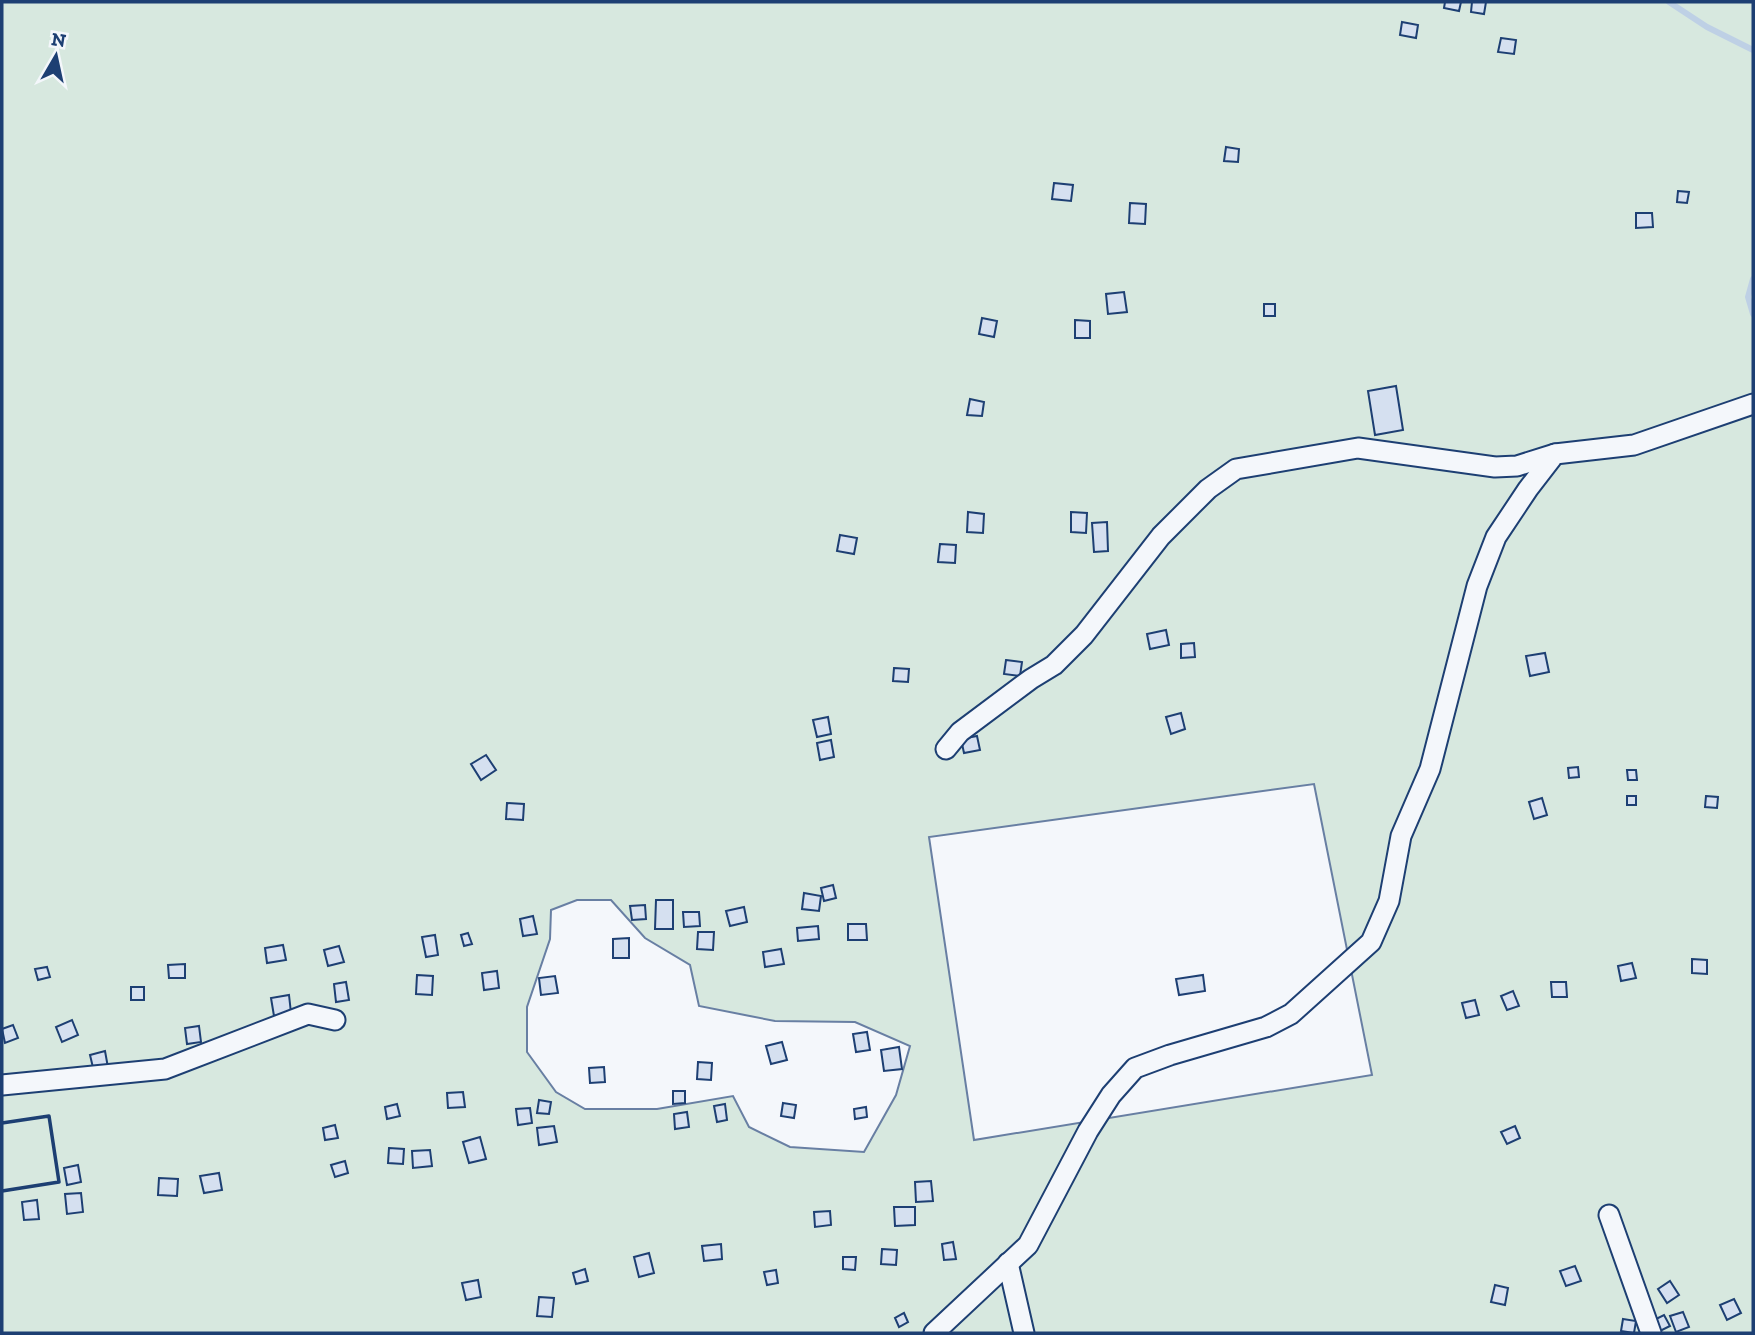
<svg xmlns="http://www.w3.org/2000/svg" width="1755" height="1335" viewBox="0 0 1755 1335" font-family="'Zilla Slab',serif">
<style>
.green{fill:#d7e8df;stroke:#687fa3;stroke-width:2;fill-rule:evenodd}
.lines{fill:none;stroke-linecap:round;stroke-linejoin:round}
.stream{stroke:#bed0e5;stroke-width:6}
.building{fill:#d5e0f0;stroke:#1d3f73;stroke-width:2}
.street-casing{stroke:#1d3f73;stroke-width:23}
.street{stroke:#f4f7fb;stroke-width:19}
.wall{stroke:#1d3f73;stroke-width:3.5}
</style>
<rect width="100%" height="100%" fill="#f4f7fb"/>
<path class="green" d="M2 2H1753V1333H2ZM1314 784 1372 1075 974 1140 929 837ZM577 900H611L645 938 690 965 699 1006 775 1021 855 1022 910 1046 896 1095 864 1152 790 1147 749 1127 733 1096 657 1109H585L556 1092 527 1052V1007L550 939 551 910Z"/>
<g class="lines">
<g class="stream">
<path d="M1669 2 1707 27 1753 50"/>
<path d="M1753 279 1748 297 1753 314"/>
</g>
</g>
<g class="building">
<path d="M1445 2H1461L1459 11 1444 8Z"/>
<path d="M1472 2H1486L1484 14 1471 12Z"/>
<path d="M1402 22 1418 25 1416 38 1400 35Z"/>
<path d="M1501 38 1516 40 1514 54 1498 52Z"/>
<path d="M1226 147 1239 149 1238 162 1224 161Z"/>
<path d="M1054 183 1073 185 1071 201 1052 199Z"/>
<path d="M1678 191 1689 192 1687 203 1677 202Z"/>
<path d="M1130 203 1146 204 1145 224 1129 223Z"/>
<path d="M1636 213H1652L1653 227 1636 228Z"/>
<path d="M1124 292 1127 312 1108 314 1106 294Z"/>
<rect x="1264" y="304" width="11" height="12"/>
<path d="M982 318 997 321 994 337 979 334Z"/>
<path d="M1075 320 1090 321V338H1075Z"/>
<path d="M1396 386 1403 430 1375 435 1368 391Z"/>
<path d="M970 399 984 402 982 416 967 415Z"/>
<path d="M968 512 984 514 983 533 967 532Z"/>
<path d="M1071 512 1087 513 1086 533 1071 532Z"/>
<path d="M1107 522 1108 551 1094 552 1092 523Z"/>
<path d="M840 535 857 538 854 554 837 551Z"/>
<path d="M940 544 956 545 955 563 938 562Z"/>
<path d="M1166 630 1169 645 1150 649 1147 634Z"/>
<path d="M1194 643 1195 657 1181 658V644Z"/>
<path d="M1545 653 1549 672 1530 676 1526 656Z"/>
<path d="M1006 660 1022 662 1020 676 1004 674Z"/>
<path d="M894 668 909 669 908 682 893 681Z"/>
<path d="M1181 713 1185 729 1171 734 1166 717Z"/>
<path d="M828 717 831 734 817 737 813 720Z"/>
<path d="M977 736 980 750 964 753 961 739Z"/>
<path d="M831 740 834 757 820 760 817 743Z"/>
<path d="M486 755 496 770 481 780 471 764Z"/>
<path d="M1578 767 1579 777 1569 778 1568 768Z"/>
<path d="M1627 770H1636L1637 780H1628Z"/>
<rect x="1627" y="796" width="9" height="9"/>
<path d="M1706 796 1718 797 1717 808 1705 807Z"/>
<path d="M1542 798 1547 815 1534 819 1529 802Z"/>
<path d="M507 803 524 804 523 820 506 819Z"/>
<path d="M833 885 836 898 824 901 821 888Z"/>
<path d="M804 893 821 896 819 911 802 909Z"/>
<path d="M656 900H673V929H655Z"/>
<path d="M645 905 646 919 632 920 630 906Z"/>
<path d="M744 907 747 922 730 926 726 911Z"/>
<path d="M683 912H699L700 926 684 927Z"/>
<path d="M533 916 537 934 523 936 520 919Z"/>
<path d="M848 924H866L867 940H848Z"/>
<path d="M818 926 819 939 798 941 797 928Z"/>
<path d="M698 932H714L713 950 697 949Z"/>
<path d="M468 933 472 944 464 946 461 935Z"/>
<path d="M435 935 438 955 426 957 422 937Z"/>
<path d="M629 938V958H613V939Z"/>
<path d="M283 945 286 960 267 963 265 948Z"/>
<path d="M339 946 344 962 328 966 324 950Z"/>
<path d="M781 949 784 964 765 967 763 952Z"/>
<path d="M1692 959 1707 960V974L1692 973Z"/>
<path d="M1632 963 1636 978 1621 981 1618 966Z"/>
<path d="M185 964V978H169L168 965Z"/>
<path d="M47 967 50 977 38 980 35 969Z"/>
<path d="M497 971 499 988 484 990 482 973Z"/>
<path d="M417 975 433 976 432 995 416 994Z"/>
<path d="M1203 975 1205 991 1179 995 1176 979Z"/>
<path d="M555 976 558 993 541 995 539 978Z"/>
<path d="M346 982 349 1000 336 1002 334 984Z"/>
<path d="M1551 982H1566L1567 997H1552Z"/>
<rect x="131" y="987" width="13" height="13"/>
<path d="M1513 991 1519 1006 1507 1010 1501 996Z"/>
<path d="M289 995 291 1013 274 1016 271 998Z"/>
<path d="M1475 1000 1479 1015 1466 1018 1462 1003Z"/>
<path d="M72 1020 78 1035 62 1042 56 1027Z"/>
<path d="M13 1025 18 1038 5 1043 2 1029Z"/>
<path d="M199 1026 201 1042 187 1044 185 1028Z"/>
<path d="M867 1032 870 1050 856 1052 853 1034Z"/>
<path d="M782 1042 787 1060 771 1064 766 1046Z"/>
<path d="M899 1047 902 1069 884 1071 881 1050Z"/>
<path d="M105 1051 109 1073 95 1076 90 1055Z"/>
<path d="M698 1062 712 1063 711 1080 697 1079Z"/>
<path d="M604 1067 605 1082 590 1083 589 1068Z"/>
<path d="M673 1091H685V1103L673 1104Z"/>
<path d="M463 1092 465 1107 448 1108 447 1093Z"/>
<path d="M539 1100 551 1102 549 1114 537 1113Z"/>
<path d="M783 1103 796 1105 794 1118 781 1116Z"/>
<path d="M397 1104 400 1116 387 1119 385 1107Z"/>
<path d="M725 1104 727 1120 717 1122 714 1106Z"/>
<path d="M866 1107 867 1117 855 1119 854 1109Z"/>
<path d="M530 1108 532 1123 518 1125 516 1109Z"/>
<path d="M687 1112 689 1127 675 1129 674 1114Z"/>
<path d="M335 1125 338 1138 325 1140 323 1128Z"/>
<path d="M554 1126 557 1142 539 1145 537 1128Z"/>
<path d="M1515 1126 1520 1138 1507 1144 1501 1132Z"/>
<path d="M480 1137 486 1159 469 1163 463 1142Z"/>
<path d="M389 1148 404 1149 403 1164 388 1163Z"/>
<path d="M430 1150 432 1166 413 1168 412 1151Z"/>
<path d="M345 1161 348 1173 335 1177 331 1165Z"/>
<path d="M78 1165 81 1182 67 1185 64 1168Z"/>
<path d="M219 1173 222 1190 204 1193 200 1176Z"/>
<path d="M159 1178 178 1179 177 1196 158 1195Z"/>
<path d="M931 1181 933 1201 916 1202 915 1182Z"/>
<path d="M81 1193 83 1212 67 1214 65 1194Z"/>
<path d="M37 1200 39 1219 24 1220 22 1202Z"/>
<path d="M894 1207H915V1225L895 1226Z"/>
<path d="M830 1211 831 1225 815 1227 814 1212Z"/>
<path d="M953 1242 956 1259 944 1260 942 1244Z"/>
<path d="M721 1244 722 1259 704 1261 702 1246Z"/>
<path d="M882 1249 897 1250 896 1265 881 1264Z"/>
<path d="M649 1253 654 1273 639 1277 634 1257Z"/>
<path d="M843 1257H856L855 1270 843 1269Z"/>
<path d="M1575 1266 1581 1281 1566 1286 1560 1271Z"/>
<path d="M585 1269 588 1281 576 1284 573 1273Z"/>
<path d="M776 1270 778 1283 767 1285 764 1272Z"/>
<path d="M478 1280 481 1297 466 1300 462 1283Z"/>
<path d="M1670 1281 1679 1295 1667 1303 1658 1289Z"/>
<path d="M1495 1285 1508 1288 1505 1305 1491 1302Z"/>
<path d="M539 1297 554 1298 552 1317 537 1316Z"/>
<path d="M1734 1299 1741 1313 1727 1320 1720 1305Z"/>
<path d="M1683 1312 1689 1327 1676 1332 1670 1316Z"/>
<path d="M904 1313 908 1322 899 1327 895 1318Z"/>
<path d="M1664 1315 1670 1326 1656 1333 1650 1322Z"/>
<path d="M1623 1319 1636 1321 1634 1333 1621 1331Z"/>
</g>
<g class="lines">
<g class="street-casing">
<g id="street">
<path d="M946 749 960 732 1031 679 1054 665 1084 635 1161 536 1208 489 1236 469 1358 448 1495 467 1517 466 1555 454"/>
<path d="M2 1085 165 1069 308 1014 335 1020"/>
<path d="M1609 1215 1651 1333"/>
<path d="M1008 1263 1024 1333"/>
<path d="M934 1333 1028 1245 1088 1131 1111 1095 1135 1068 1170 1055 1266 1027 1291 1014 1371 942 1389 901 1401 836 1430 769 1477 586 1496 537 1528 489 1555 454 1634 445 1753 404"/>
</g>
</g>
<use href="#street" class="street"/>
<path class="wall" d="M2 1123 49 1116 59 1182 2 1191"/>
</g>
<rect width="1755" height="1335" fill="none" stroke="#1d3f73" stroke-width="7"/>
<g transform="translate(56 56) rotate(9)" stroke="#f4f7fb" stroke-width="5" paint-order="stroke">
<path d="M0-5L12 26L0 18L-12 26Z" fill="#1d3f73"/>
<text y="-10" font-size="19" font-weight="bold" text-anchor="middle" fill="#1d3f73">N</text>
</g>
</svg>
